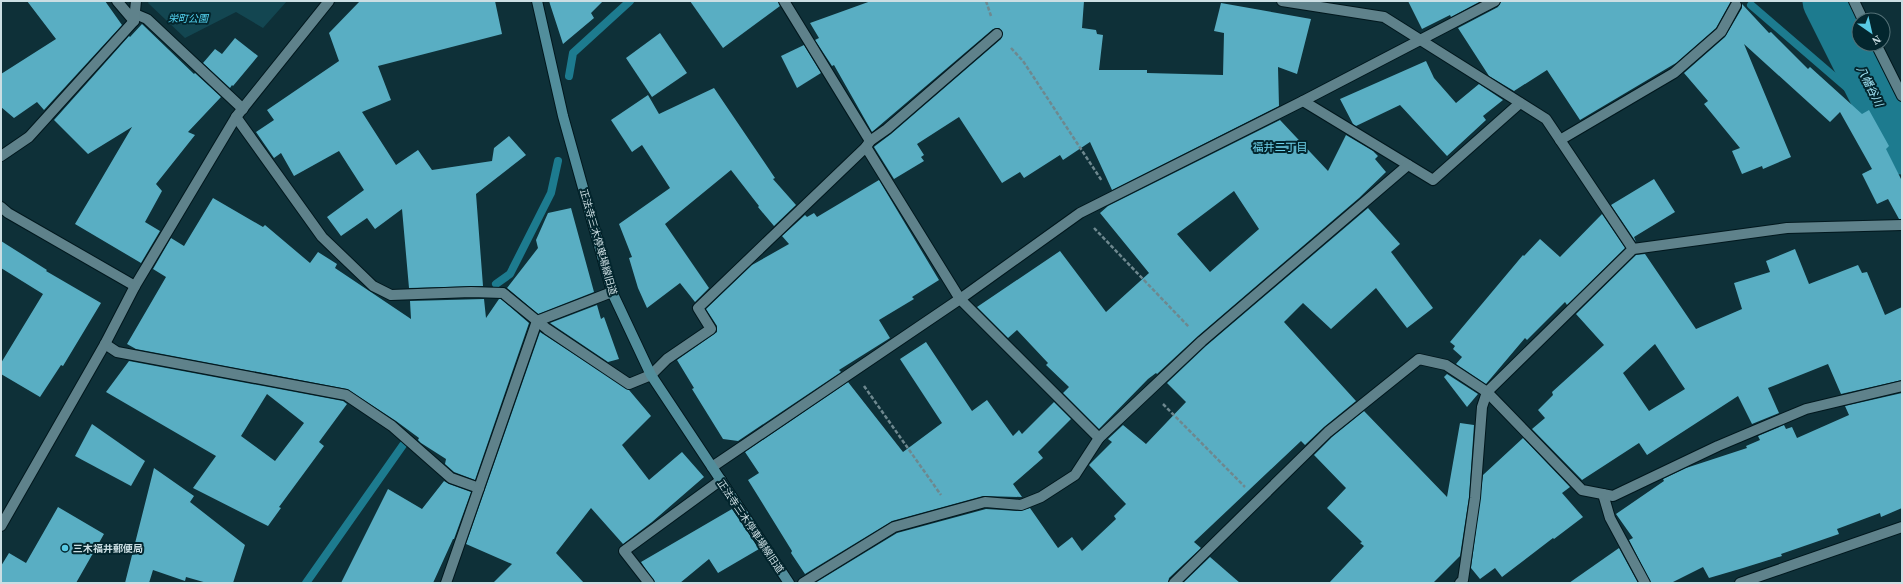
<svg xmlns="http://www.w3.org/2000/svg" width="1903" height="584" viewBox="0 0 1903 584" font-family="'Source Serif 4','Noto Sans JP',serif">
<style>
.green{fill:#134651}
.lines{fill:none;stroke-linecap:round;stroke-linejoin:round}
.stream{stroke:#1d7b8f;stroke-width:8}
.river{stroke:#1d7b8f;stroke-width:51}
.building{fill:#59aec3;fill-rule:evenodd}
.lane-casing{stroke:#00171d;stroke-width:12}
.street-casing{stroke:#00171d;stroke-width:12}
.secondary-casing{stroke:#00171d;stroke-width:12}
.path{stroke:#6e888f;stroke-width:2.5;stroke-dasharray:4 2;stroke-linecap:butt}
.lane{stroke:#5f828b;stroke-width:10}
.street{stroke:#5f828b;stroke-width:10}
.secondary{stroke:#528e9c;stroke-width:10}
.poi-dot{fill:#58c9e3;stroke:#03262e;stroke-width:1.5}
.labels{text-anchor:middle;stroke-width:4;stroke-linejoin:round;paint-order:stroke}
.park-label{font-size:10px;font-style:italic;fill:#54d3f0;stroke:#03262e}
.street-label{font-size:10px;fill:#ccdee3;stroke:#03262e}
.poi-label{font-size:10px;font-weight:bold;fill:#ccdee3;stroke:#03262e;text-anchor:start}
.water-label{font-size:11px;font-style:italic;fill:#a2e4f5;stroke:#03262e}
.neighbourhood-label{font-size:11px;fill:#6ed2eb;stroke:#03262e}
</style>
<rect width="100%" height="100%" fill="#0e3038"/>
<path class="green" d="M149 1H287L263 28 236 12 185 38 148 3Z"/>
<g class="lines">
<g class="stream">
<path d="M1751 5 1866 104 1878 101"/>
<path d="M569 76 573 53 630 1"/>
<path d="M496 284 510 274 551 193 558 161"/>
<path d="M306 583 403 445"/>
</g>
<path class="river" d="M1828 1 1902 149"/>
</g>
<g class="building">
<path d="M27 1H105L122 25 44 110 37 102 14 118 1 107V74L56 39Z"/>
<path d="M360 1H495L502 34 378 66 391 100 362 112 396 165 418 150 432 170 492 161 494 148 509 136 526 155 476 194 483 286 409 288 402 209 375 229 367 218 341 236 327 217 364 190 339 151 294 176 281 153 274 158 256 132 274 120 267 110 339 61 329 33Z"/>
<path d="M549 1H603L591 13 594 18 563 44Z"/>
<path d="M690 1H778L780 6 723 48Z"/>
<path d="M871 1H1084L1082 28 1096 30 1097 34 1103 35 1099 70H1147V73L1223 75 1224 33 1214 31 1221 3 1311 19 1297 74 1278 67 1279 106 1112 190 1090 142 1063 160 1060 155 1024 178 1020 172 1002 183 959 117 917 144 924 155 921 157 924 161 894 179 874 147 875 146 891 134 1001 39 1003 33 999 28 993 29 872 132 834 65 832 66 815 40 819 38 810 23Z"/>
<path d="M1408 1H1481L1451 17 1450 15 1422 29Z"/>
<path d="M1501 1H1731L1716 28 1676 63 1580 120 1547 70 1514 91 1489 76 1458 28 1498 7Z"/>
<path d="M1742 4 1769 33 1771 32 1808 69 1810 67 1862 114 1869 110 1889 146 1886 149 1902 181V219H1899L1888 199 1877 204 1862 174 1872 169 1840 112 1830 122 1744 44 1791 157 1763 169 1762 166 1742 174 1732 151 1740 148 1704 104 1708 101 1684 73 1725 37 1742 8Z"/>
<path d="M142 24 194 74 195 73 221 97 188 132 195 135 156 184 162 191 145 222 160 231 141 263 75 224 132 127 88 154 54 120 129 36 130 37Z"/>
<path d="M660 33 687 73 652 97 626 58Z"/>
<path d="M235 38 258 56 233 86 232 85 230 88 203 63 215 49 222 54Z"/>
<path d="M804 45 821 73 797 88 781 56Z"/>
<path d="M1426 61 1434 78 1456 103 1479 84 1503 100 1483 116 1486 120 1447 156 1400 105 1356 126 1353 124 1340 99Z"/>
<path d="M714 88 775 178 773 179 796 205 774 226 758 207 759 206 731 170 665 224 709 288 695 302 680 283 647 308 638 288 629 258 632 257 619 224 670 188 642 145 632 152 611 120 648 95 659 114Z"/>
<path d="M1280 120 1328 171 1346 135 1373 151 1378 156 1375 159 1386 172 1359 198 1198 336 1157 374 1156 373 1148 379 1099 429 1063 393 1069 387 1046 365 1048 363 1017 330 1008 338 977 307 1060 251 1106 312 1149 273 1100 213 1108 206ZM1234 191 1259 229 1210 272 1177 234Z"/>
<path d="M1654 179 1675 212 1634 237 1636 242 1611 205Z"/>
<path d="M879 180 939 280 912 297 914 299 879 320 890 338 839 370 841 372 738 441 723 439 692 389 694 388 677 360 717 332V326L706 309 752 265 789 244 782 236 805 215 807 217 814 213 817 217Z"/>
<path d="M213 198 263 227 265 225 310 263 318 252 337 264 335 268 411 319 410 301 484 299 486 318 499 299H501L529 323 475 480 454 472 445 464 446 459 421 443 418 440 419 438 396 421 347 389 136 349 127 344 166 277 153 269 171 238 184 246Z"/>
<path d="M571 208 594 292 538 314 507 288 538 248 536 240 548 213Z"/>
<path d="M1368 208 1400 244 1391 252 1433 308 1407 328 1376 288 1331 329 1303 303 1284 322 1356 401 1324 427 1305 445 1301 441 1194 542 1201 548 1169 578 1168 583H815L897 533 986 509 1020 511 1030 508 1058 548 1072 537 1082 551 1116 519 1114 516 1126 504 1089 465 1112 442 1108 439 1123 425 1146 444 1186 402 1167 383 1206 346Z"/>
<path d="M1602 214 1625 248 1567 305 1565 302 1527 340 1525 338 1486 384 1456 364 1462 357 1453 349 1455 346 1450 342 1523 255 1524 256 1540 239 1560 257Z"/>
<path d="M1 241 47 270 46 271 101 303 63 366 61 365 40 397 1 374V363L43 294 1 268Z"/>
<path d="M1795 249 1809 284 1858 265 1862 273 1867 272 1885 315 1902 307V380L1841 394 1828 364 1768 388 1779 413 1752 424 1738 396 1647 455 1639 443 1582 480 1532 429 1545 418 1538 410 1553 395 1552 392 1604 345 1576 314 1636 255 1645 254 1696 329 1742 309 1734 283 1770 272 1766 261ZM1655 344 1685 389 1649 411 1623 373Z"/>
<path d="M597 305 601 319 604 317 619 359 608 362 550 323Z"/>
<path d="M540 332 629 390 651 416 622 445 649 480 682 452 704 477 652 522 623 544 591 508 556 553 584 583H493L512 564 466 544Z"/>
<path d="M926 342 972 411 987 400 1013 436 1019 430 1022 434 1054 402 1071 419 1038 452 1043 458 1013 484 1022 497 983 496 892 521 805 574 791 553 792 551 748 480 759 473 745 452 848 382 903 452 942 423 900 359Z"/>
<path d="M129 361 343 401 347 404 319 442 324 446 279 507 281 508 268 526 193 488 216 456 106 392ZM267 394 304 423 275 461 241 436Z"/>
<path d="M1447 374 1478 394 1467 407 1444 377Z"/>
<path d="M1902 393V508L1881 517 1880 513 1837 529 1839 534 1781 554 1782 556 1743 568 1709 578 1703 567 1671 583H1651L1629 540 1633 538 1616 514 1664 481 1663 479 1686 468 1747 448 1746 446 1760 440 1758 436 1784 425 1786 429 1792 427 1797 438 1849 415 1845 406Z"/>
<path d="M1364 411 1447 497 1460 423 1474 425 1469 497 1460 556 1433 583H1329L1364 546 1360 543 1362 542 1327 508 1346 488 1314 455 1332 437Z"/>
<path d="M92 424 145 461 131 486 75 456Z"/>
<path d="M1523 438 1570 487 1562 493 1583 517 1554 539 1553 538 1502 577 1495 568 1480 579 1471 568 1483 475Z"/>
<path d="M154 468 194 496 190 502 245 545 233 583H207L186 577 185 581 153 570 149 583H125Z"/>
<path d="M444 481 449 484 471 492 454 539H453L433 583H341L388 489 422 509Z"/>
<path d="M58 507 104 534 76 583H1V566L9 553 26 563Z"/>
<path d="M732 509 759 549 718 573 709 559 680 583H655L641 562Z"/>
<path d="M1619 548 1638 583H1569Z"/>
<path d="M1210 557 1240 583H1183Z"/>
</g>
<g class="lines">
<g class="lane-casing">
<path id="lane" d="M1740 583 1902 527"/>
</g>
<g class="street-casing">
<g id="street">
<path d="M117 1 134 21"/>
<path d="M784 1 870 141"/>
<path d="M1282 1 1384 17 1546 119 1633 249"/>
<path d="M1854 1 1863 20"/>
<path d="M135 14 147 19 243 109"/>
<path d="M1876 44 1902 96"/>
<path d="M1303 101 1433 180 1520 103"/>
<path d="M236 117 322 237 373 286 391 295 471 292 503 293 547 329 629 384 651 375 667 359 711 329 698 308 866 147 870 141 887 129 997 34"/>
<path d="M1560 140 1674 73 1721 32 1736 5"/>
<path d="M866 147 960 299 1099 438 1202 341 1408 165"/>
<path d="M1 156 29 137 134 21 136 1"/>
<path d="M1 207 8 213 135 286"/>
<path d="M105 344 117 352 346 395 392 426 451 478 479 488"/>
<path d="M712 467 960 299 1080 213 1303 101 1495 1"/>
<path d="M1603 494 1610 518 1645 583"/>
<path d="M1 526 105 344 135 286 236 117 329 1"/>
<path d="M446 583 537 321 612 292"/>
<path d="M649 583 624 551 721 480"/>
<path d="M803 583 894 527 985 502 1021 505 1041 497 1075 475 1099 438"/>
<path d="M1174 583 1328 432 1419 359 1446 365 1487 392 1582 490 1613 496 1718 446 1806 409 1902 386"/>
<path d="M1460 583 1463 580 1475 498 1482 407 1487 392 1633 249 1787 228 1902 225"/>
</g>
</g>
<g class="secondary-casing">
<path id="secondary" d="M537 1 563 116 612 292 651 375 789 583"/>
</g>
<g class="path">
<path d="M986 1 991 16"/>
<path d="M1011 48 1023 61 1102 181"/>
<path d="M1094 228 1189 327"/>
<path d="M864 386 941 495"/>
<path d="M1163 404 1245 487"/>
</g>
<use href="#lane" class="lane"/>
<use href="#street" class="street"/>
<use href="#secondary" class="secondary"/>
</g>
<circle class="poi-dot" cx="65" cy="548" r="4"/>
<g class="labels">
<g class="park-label">
<text x="188" y="22">栄町公園</text>
</g>
<g class="street-label">
<text transform="translate(599 242) rotate(74)" y="4">正法寺三木停車場線旧道</text>
<text transform="translate(751 526) rotate(56)" y="4">正法寺三木停車場線旧道</text>
</g>
<g class="poi-label">
<text x="73" y="552">三木福井郵便局</text>
</g>
<g class="water-label">
<text transform="translate(1870 86) rotate(63)" y="4">八幡谷川</text>
</g>
<g class="neighbourhood-label">
<text x="1280" y="151">福井二丁目</text>
</g>
</g>
<rect width="1903" height="584" fill="none" stroke="#ccdee3" stroke-width="4"/>
<g transform="translate(1871 32) rotate(146)"><circle r="19" fill="#03262e" stroke="#537076"/>
<path d="M0-3L7 15L0 10L-7 15Z" fill="#58c9e3"/>
<text y="-6" font-size="11" font-weight="bold" text-anchor="middle" fill="#ccdee3">N</text>
</g>
</svg>
